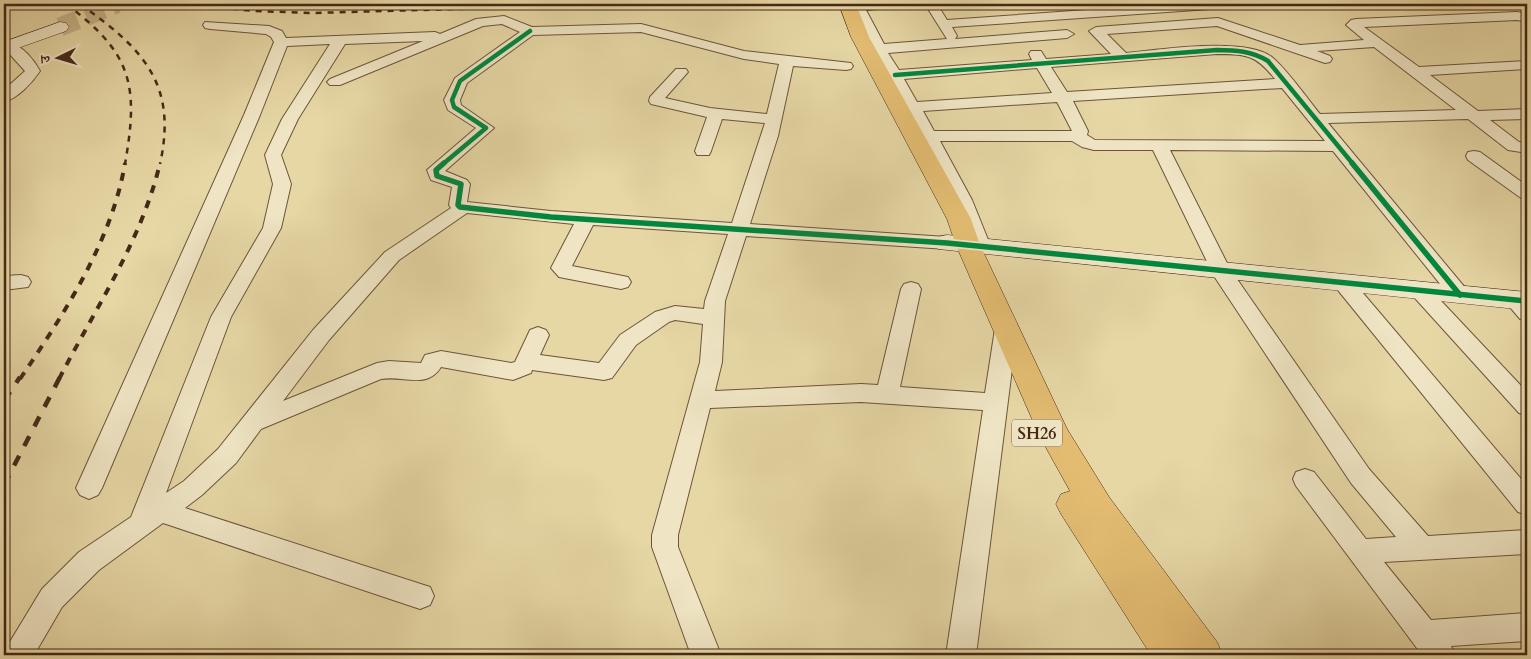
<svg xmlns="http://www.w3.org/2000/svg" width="1531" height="659" viewBox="0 0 1531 659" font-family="Cardo,'Noto Serif Devanagari',serif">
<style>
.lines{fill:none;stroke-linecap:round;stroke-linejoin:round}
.secondary-tunnel{stroke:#c6b489;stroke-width:19;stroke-dasharray:19 9;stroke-linecap:butt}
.street-casing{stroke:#6d543a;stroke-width:2}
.secondary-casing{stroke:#452817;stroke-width:1}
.primary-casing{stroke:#452817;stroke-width:1}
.street{fill:#efe5c4;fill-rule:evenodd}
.secondary{fill:#efe5c4;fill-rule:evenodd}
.primary{fill:#e3bc72;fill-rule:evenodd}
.rail-far2{stroke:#452817;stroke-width:2.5;stroke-dasharray:6 6;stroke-linecap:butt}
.rail-far1{stroke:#452817;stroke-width:4;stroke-dasharray:8 8;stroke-linecap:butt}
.rail{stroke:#452817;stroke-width:4.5;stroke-dasharray:11 11;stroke-linecap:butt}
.cycleway-far1-casing{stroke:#efe5c4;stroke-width:7}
.cycleway-casing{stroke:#efe5c4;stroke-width:9}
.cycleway-far1{stroke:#00873e;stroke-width:4.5}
.cycleway{stroke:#00873e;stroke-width:5.5}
.labels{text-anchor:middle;stroke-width:4;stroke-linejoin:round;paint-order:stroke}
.shield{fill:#efe5c4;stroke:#78614b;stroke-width:1}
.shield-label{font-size:16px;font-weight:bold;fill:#452817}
</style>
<rect width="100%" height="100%" fill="#e6d7a5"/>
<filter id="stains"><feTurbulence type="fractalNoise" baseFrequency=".004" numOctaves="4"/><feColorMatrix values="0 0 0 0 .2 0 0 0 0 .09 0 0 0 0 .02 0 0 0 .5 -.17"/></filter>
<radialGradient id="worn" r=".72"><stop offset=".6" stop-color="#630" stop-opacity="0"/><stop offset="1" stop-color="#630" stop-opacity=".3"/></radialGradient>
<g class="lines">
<path class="secondary-tunnel" d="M60 27 117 4"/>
<g class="street-casing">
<g id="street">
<path d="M857 4H895L888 8 866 10 884 44 947 39 925 4H937L947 20 1172 4 1217 5 1210 9 952 27 957 36 955 39 1067 30 1074 34 1067 38 888 53 899 70 1032 60 1029 54 1031 51H1041L1046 59 1111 54 1089 31 1096 27 1218 18 1300 45 1364 40 1346 25 1351 20 1356 19 1517 12 1527 14V22L1517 20 1364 27 1419 67 1527 61V69L1430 75 1478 111 1527 109V119L1490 120 1519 142 1527 143V153L1508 150 1468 119 1328 123 1467 290 1470 295 1467 300 1460 302 1453 300 1333 151 1170 150 1230 269 1369 469 1428 536 1527 530V554L1384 562 1431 620 1527 613V641L1451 646 1455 655H1422L1296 486 1293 479 1296 472 1305 469 1314 472 1366 539 1396 537 1351 483 1214 276 1153 150H1094L1082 147 1072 141H940L972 200 991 247 988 251 981 253 974 251 945 182 872 49 852 9ZM1217 26 1325 63 1330 62 1332 59 1330 56 1317 51 1374 47 1456 110 1320 114C1307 98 1288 71 1273 58 1247 36 1160 50 1126 53L1107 34ZM1217 54C1247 54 1256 55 1275 79L1067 92 1051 67ZM1037 68 1052 93 917 102 904 79ZM1282 88 1325 141 1095 140 1087 135 1088 131 1073 101ZM1057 102 1072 131H934L923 111Z"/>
<path d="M504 16 532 27 641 24 744 51 851 63 853 66 851 69 846 70 793 66 778 136 750 224 947 237 954 239 957 243 954 247 947 249 746 236 725 301 722 362 715 391 861 384 878 385 901 289 904 284 911 282 918 284 921 289 900 387 985 393 995 329 998 324 1006 321 1014 324 1017 329 976 655H946L983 410 861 402 710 408 678 535V547L721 655H691L652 547V535L700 362 703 324 675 320 669 322 636 345 612 378 604 380 532 370 531 373 513 380 441 367C427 390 403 375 381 379L261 429 236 463 202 495 185 508 430 587 434 596 430 605 420 609 163 523 99 570 62 607 34 655H4L8 645 42 589 79 552 131 517 211 317 263 228 273 184 265 155 282 119 330 44 287 46 260 115 102 488 98 495 89 499 80 495 76 488 244 115 274 42 271 37 266 34 210 29 205 28 203 25 205 22 269 26 282 31 286 38 435 32 440 34 476 19ZM502 24 520 32 455 78 444 100 448 110 476 128 427 170 431 180 452 187 449 205 451 208 385 252 313 330 218 449 184 481 166 493 231 317 281 228 291 184 281 155 298 119 345 44 423 41 330 79 327 82 330 85H340L483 26ZM641 32 744 59 779 64 767 114 710 108 665 98 688 72 686 69H676L650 97 649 101 651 104 707 117 695 151 697 155H709L711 151 722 119 765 123 732 223 551 211 467 202 470 184 467 180 445 171 494 128 461 105 460 100 467 83 533 35ZM467 213 574 224 551 268 559 277 621 289 628 287 631 282 628 277 572 266 593 225 728 234 705 301 704 309 675 306 655 312 620 335 599 363 540 355 549 335 546 330 538 327 530 330 515 362 511 363 441 351 425 355 421 363 389 361 377 363 283 401 329 340 399 260Z"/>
<path d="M10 43C23 46 34 60 40 71 32 83 18 98 4 102V90L25 71 4 48 5 44Z"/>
<path d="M1474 151 1480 152 1527 186V199L1521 198 1468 160 1466 156 1468 152Z"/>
<path d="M21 275 28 277 31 282 28 287 4 290V276Z"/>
<path d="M1344 277 1351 279 1527 486V515L1518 512 1337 289 1334 284 1337 279Z"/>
<path d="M1420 284 1427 286 1527 392V416L1519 413 1413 296 1410 291 1413 286Z"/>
<path d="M1514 293 1521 295 1527 301V321L1520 319 1504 300 1507 295Z"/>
</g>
</g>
<g class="secondary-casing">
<g id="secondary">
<path d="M60 22 66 23 69 27 66 31 4 53V42Z"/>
<path d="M947 235 1527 292V310L938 249 935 243 938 237Z"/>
</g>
</g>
<g class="primary-casing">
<path id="primary" d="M839 4H856L869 37 971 219 980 245 1067 429 1109 497 1217 642 1223 655H1151L1061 514 1056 504 1061 494 1070 491 1039 435 956 245 947 219 851 37Z"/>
</g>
<use href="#street" class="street"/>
<use href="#secondary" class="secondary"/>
<use href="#primary" class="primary"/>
<g class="rail-far2">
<path d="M66 4C132 53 139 85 125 164"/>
<path d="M80 4C142 48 178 83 160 164"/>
<path d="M184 4 255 11 312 13 637 4"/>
</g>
<g class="rail-far1">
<path d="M20 379C64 314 112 241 125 163"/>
<path d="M59 379C95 309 142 240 160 163"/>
</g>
<g class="rail">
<path d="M4 401 20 377"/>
<path d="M4 485 60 377"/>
</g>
<g class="cycleway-far1-casing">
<g id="cycleway-far1">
<path d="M895 75 1217 50C1235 50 1252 51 1268 61L1353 164"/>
<path d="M443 164 486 128 454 107 452 100 460 81 530 31"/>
</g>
</g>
<g class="cycleway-casing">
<g id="cycleway">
<path d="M444 163 436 170 437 176 461 184 458 205 460 207 551 217 947 243 1527 301"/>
<path d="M1352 163 1460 295"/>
</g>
</g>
<use href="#cycleway-far1" class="cycleway-far1"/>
<use href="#cycleway" class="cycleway"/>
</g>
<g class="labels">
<rect class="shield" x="1012" y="419.5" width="50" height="27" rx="4"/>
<g class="shield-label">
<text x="1037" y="439">SH26</text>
</g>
</g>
<rect width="1531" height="659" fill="none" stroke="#e6d7a5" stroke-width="20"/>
<rect x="5" y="5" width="1521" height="649" fill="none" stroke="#452817" stroke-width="2.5"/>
<rect x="10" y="10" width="1511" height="639" fill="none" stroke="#452817"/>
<g transform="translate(58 58) rotate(265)" stroke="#efe5c4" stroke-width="4" paint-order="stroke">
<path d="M0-4L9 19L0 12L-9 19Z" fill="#452817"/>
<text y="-8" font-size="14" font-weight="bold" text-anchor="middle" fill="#452817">उ</text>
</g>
<rect width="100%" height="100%" filter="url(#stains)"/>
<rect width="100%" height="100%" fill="url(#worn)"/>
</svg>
